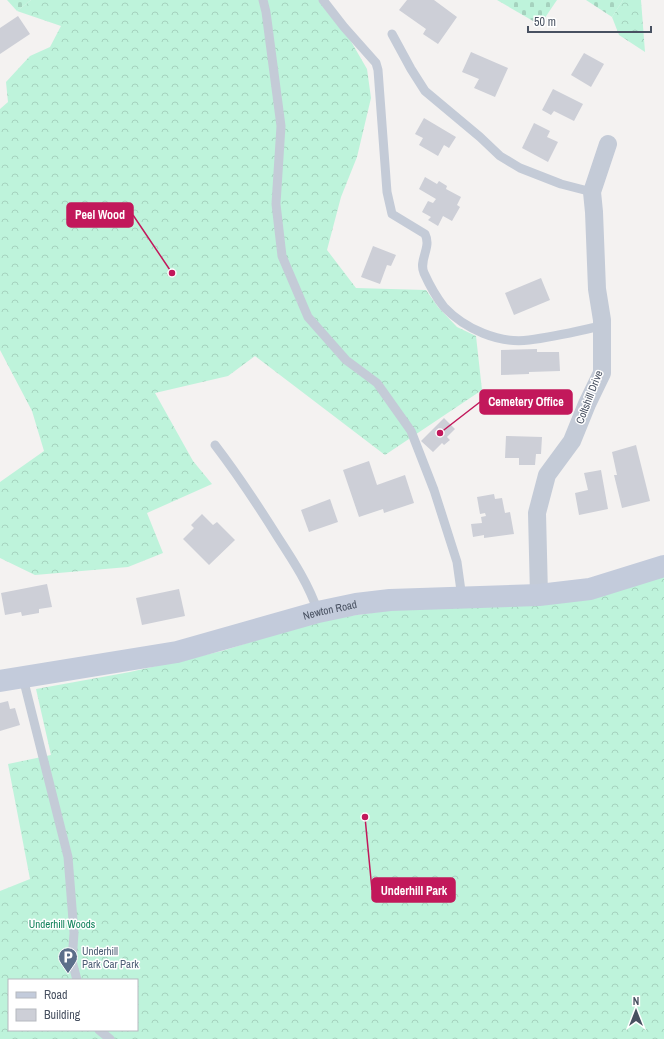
<svg xmlns="http://www.w3.org/2000/svg" width="664" height="1039" viewBox="0 0 664 1039" font-family="'Archivo Narrow',sans-serif">
<style>
.forest{fill:url(#forest-crowns);fill-rule:evenodd}
.cemetery{fill:url(#cemetery-stones)}
.building{fill:#cdcfd7}
.lines{fill:none;stroke-linecap:round;stroke-linejoin:round}
.lane{stroke:#c4cbd7;stroke-width:9}
.street{stroke:#c4cbd7;stroke-width:18}
.secondary{stroke:#c3cbdb;stroke-width:22}
.labels{text-anchor:middle;stroke-width:3;stroke-linejoin:round;paint-order:stroke}
.street-label{font-size:11px;fill:#485161;stroke:#fff}
.park-label{font-size:11px;fill:#11835c;stroke:#fff}
.service-label{font-size:11px;fill:#4e5e75;stroke:#fff;text-anchor:start}
.leader{fill:none;stroke:#c2185b;stroke-width:1.5}
.callout-dot{fill:#c2185b;stroke:#fff;stroke-width:1.5}
.callout{fill:#c2185b;stroke:#c2185b;stroke-width:1.5}
.callout-label{font-size:12px;text-anchor:middle;font-weight:bold;fill:#fff}
</style>
<defs>
<pattern id="forest-crowns" width="20" height="18" patternUnits="userSpaceOnUse"><rect width="20" height="18" fill="#bef3db"/><path d="M2 6a3 3 0 1 1 6 0M12 15a3 3 0 1 1 6 0" fill="none" stroke="#a5d2be"/></pattern>
<pattern id="cemetery-stones" width="16" height="16" patternUnits="userSpaceOnUse"><rect width="16" height="16" fill="#bef3db"/><path d="M2 7V4a2 2 0 0 1 4 0v3zM10 15v-3a2 2 0 0 1 4 0v3z" fill="#a5d2be"/></pattern>
</defs>
<rect width="100%" height="100%" fill="#f4f2f1"/>
<g class="forest">
<path d="M31 0H327L367 69 371 98 357 157 341 197 327 250 356 288 426 290 438 307 457 327 476 336 482 390 385 455 255 356 228 376 155 393 193 461 212 484 147 513 163 553 128 567 35 575 0 558V482L44 451 32 411 0 350V109L8 102 6 82 30 56 50 47 61 26 17 11Z"/>
<path d="M623 0H641L645 52 619 35 612 17Z"/>
<path d="M664 572V1039H0V891L30 879 8 764 51 755 36 689 130 672 222 651 321 620ZM9 980H137V1030H9Z"/>
</g>
<g class="cemetery">
<path d="M7 0H31L17 11Z"/>
<path d="M497 0H557L540 25Z"/>
<path d="M586 0H623L612 17Z"/>
</g>
<g class="building">
<path d="M407 0H434L457 17 438 44 423 34 426 29 399 10Z"/>
<path d="M18 16 30 34 0 54V28Z"/>
<path d="M471 52 508 68 495 97 474 88 479 79 462 72Z"/>
<path d="M584 53 604 64 591 87 571 75Z"/>
<path d="M553 89 583 104 574 121 554 111 551 115 542 110Z"/>
<path d="M424 118 456 137 449 148 444 145 438 156 419 145 423 138 415 134Z"/>
<path d="M534 123 550 131 547 137 558 142 548 162 522 148Z"/>
<path d="M425 177 437 184 439 181 447 186 446 189 461 197 457 205 460 207 452 221 443 216 438 226 428 220 431 217 422 212 428 201 433 203 436 199 419 189Z"/>
<path d="M373 246 396 255 391 266 387 265 380 284 361 277Z"/>
<path d="M541 278 550 300 514 315 505 293Z"/>
<path d="M537 349V352H559L560 371 529 372V374L501 375V350Z"/>
<path d="M444 418 455 429 447 437 450 440 444 445 442 443 433 452 421 441Z"/>
<path d="M506 436 542 437 541 454H536L535 465H519V458H505Z"/>
<path d="M636 445 650 501 622 508 614 475H617L612 452Z"/>
<path d="M369 461 377 485 405 475 414 503 384 513 383 509 359 517 343 470Z"/>
<path d="M601 470 608 509 579 515 575 493 588 490 584 473Z"/>
<path d="M494 494 495 499 502 498 505 513 510 512 514 534 484 538V535L473 537 471 524 482 523 481 517 486 516 485 513 480 514 477 497Z"/>
<path d="M330 499 338 522 309 532 301 510Z"/>
<path d="M202 514 213 525 217 522 235 540 209 565 183 539 194 528 191 525Z"/>
<path d="M47 584 52 607 39 609V613L22 616 21 612 5 615 1 593Z"/>
<path d="M179 589 185 616 142 625 136 598Z"/>
<path d="M8 701 10 709 15 708 20 725 0 731V703Z"/>
</g>
<g class="lines">
<g class="lane">
<path d="M263 0 266 12 281 126 276 204 282 256 308 317 346 360 377 383 411 431 434 490 457 562 462 598"/>
<path d="M323 0 344 27 376 63 378 70 387 192 392 214 425 234C432 248 418 260 424 273 429 284 436 297 444 307 465 329 499 344 529 340 554 337 578 331 601 326"/>
<path d="M392 34 411 69 425 91 480 137 500 156 520 168 561 184 592 192"/>
<path d="M215 445C238 475 259 507 279 539 294 562 309 585 318 612"/>
<path d="M23 678 68 857 74 933 72 961 77 980"/>
<path d="M99 1030 110 1039"/>
</g>
<path class="street" d="M539 595 537 513 547 475 572 441 587 404 602 373V320L597 289 594 212 592 192 608 144"/>
<path class="secondary" id="s1" d="M0 681 177 652 318 612 356 604 390 600 539 595 590 589 664 566"/>
</g>
<defs>
<g id="parking-pin" transform="scale(1)"><path d="M0 17L-7.5 6A9.5 9.5 0 1 1 7.5 6Z" fill="#5c6f8a" stroke="#fff"/><path d="M-3.5-5.5H1a3.5 3.5 0 0 1 0 7H-1V5.5H-3.5ZM-1-3.4V-.6H.8a1.4 1.4 0 0 0 0-2.8Z" fill="#fff"/></g>
</defs>
<g fill-rule="evenodd">
<use href="#parking-pin" x="68" y="957"/>
</g>
<g class="labels">
<g class="street-label">
<text transform="translate(589 397) rotate(-69)" y="4">Coltshill Drive</text>
<text dy="4" stroke="none"><textPath href="#s1" startOffset="338">Newton Road</textPath></text>
</g>
<g class="park-label">
<text x="62" y="928">Underhill Woods</text>
</g>
<g class="service-label">
<text x="82" y="955">Underhill<tspan x="82" dy="13">Park Car Park</tspan></text>
</g>
</g>
<path class="leader" d="M172 273L133 215M440 433L480 402M365 817L372 890"/>
<g class="callout-dot">
<circle cx="172" cy="273" r="4"/>
<circle cx="440" cy="433" r="4"/>
<circle cx="365" cy="817" r="4"/>
</g>
<g class="callout">
<rect x="67" y="203" width="66" height="24" rx="4"/>
<rect x="480" y="390" width="92" height="24" rx="4"/>
<rect x="372" y="878" width="83" height="24" rx="4"/>
</g>
<g class="callout-label">
<text x="100" y="219">Peel Wood</text>
<text x="526" y="406">Cemetery Office</text>
<text x="414" y="895">Underhill Park</text>
</g>
<rect x="8" y="979" width="130" height="52" fill="#ffffff" stroke="#b6b9c0"/>
<rect x="16" y="992" width="20" height="6" fill="#c3cbdb" stroke="#b6b9c0"/>
<text x="44" y="999" font-size="12" fill="#485161">Road</text>
<rect x="16" y="1009" width="20" height="12" fill="#cdcfd7" stroke="#b6b9c0"/>
<text x="44" y="1019" font-size="12" fill="#485161">Building</text>
<g transform="translate(636 1011)" stroke="#ffffff" stroke-width="3" paint-order="stroke">
<path d="M0-3L7 15L0 10L-7 15Z" fill="#485161"/>
<text y="-6" font-size="11" font-weight="bold" text-anchor="middle" fill="#485161">N</text>
</g>
<path d="M528 26v6h123v-6" fill="none" stroke="#485161" stroke-width="2"/>
<text x="534" y="26" font-size="12" fill="#485161" stroke="#ffffff" stroke-width="3" paint-order="stroke">50 m</text>
</svg>
